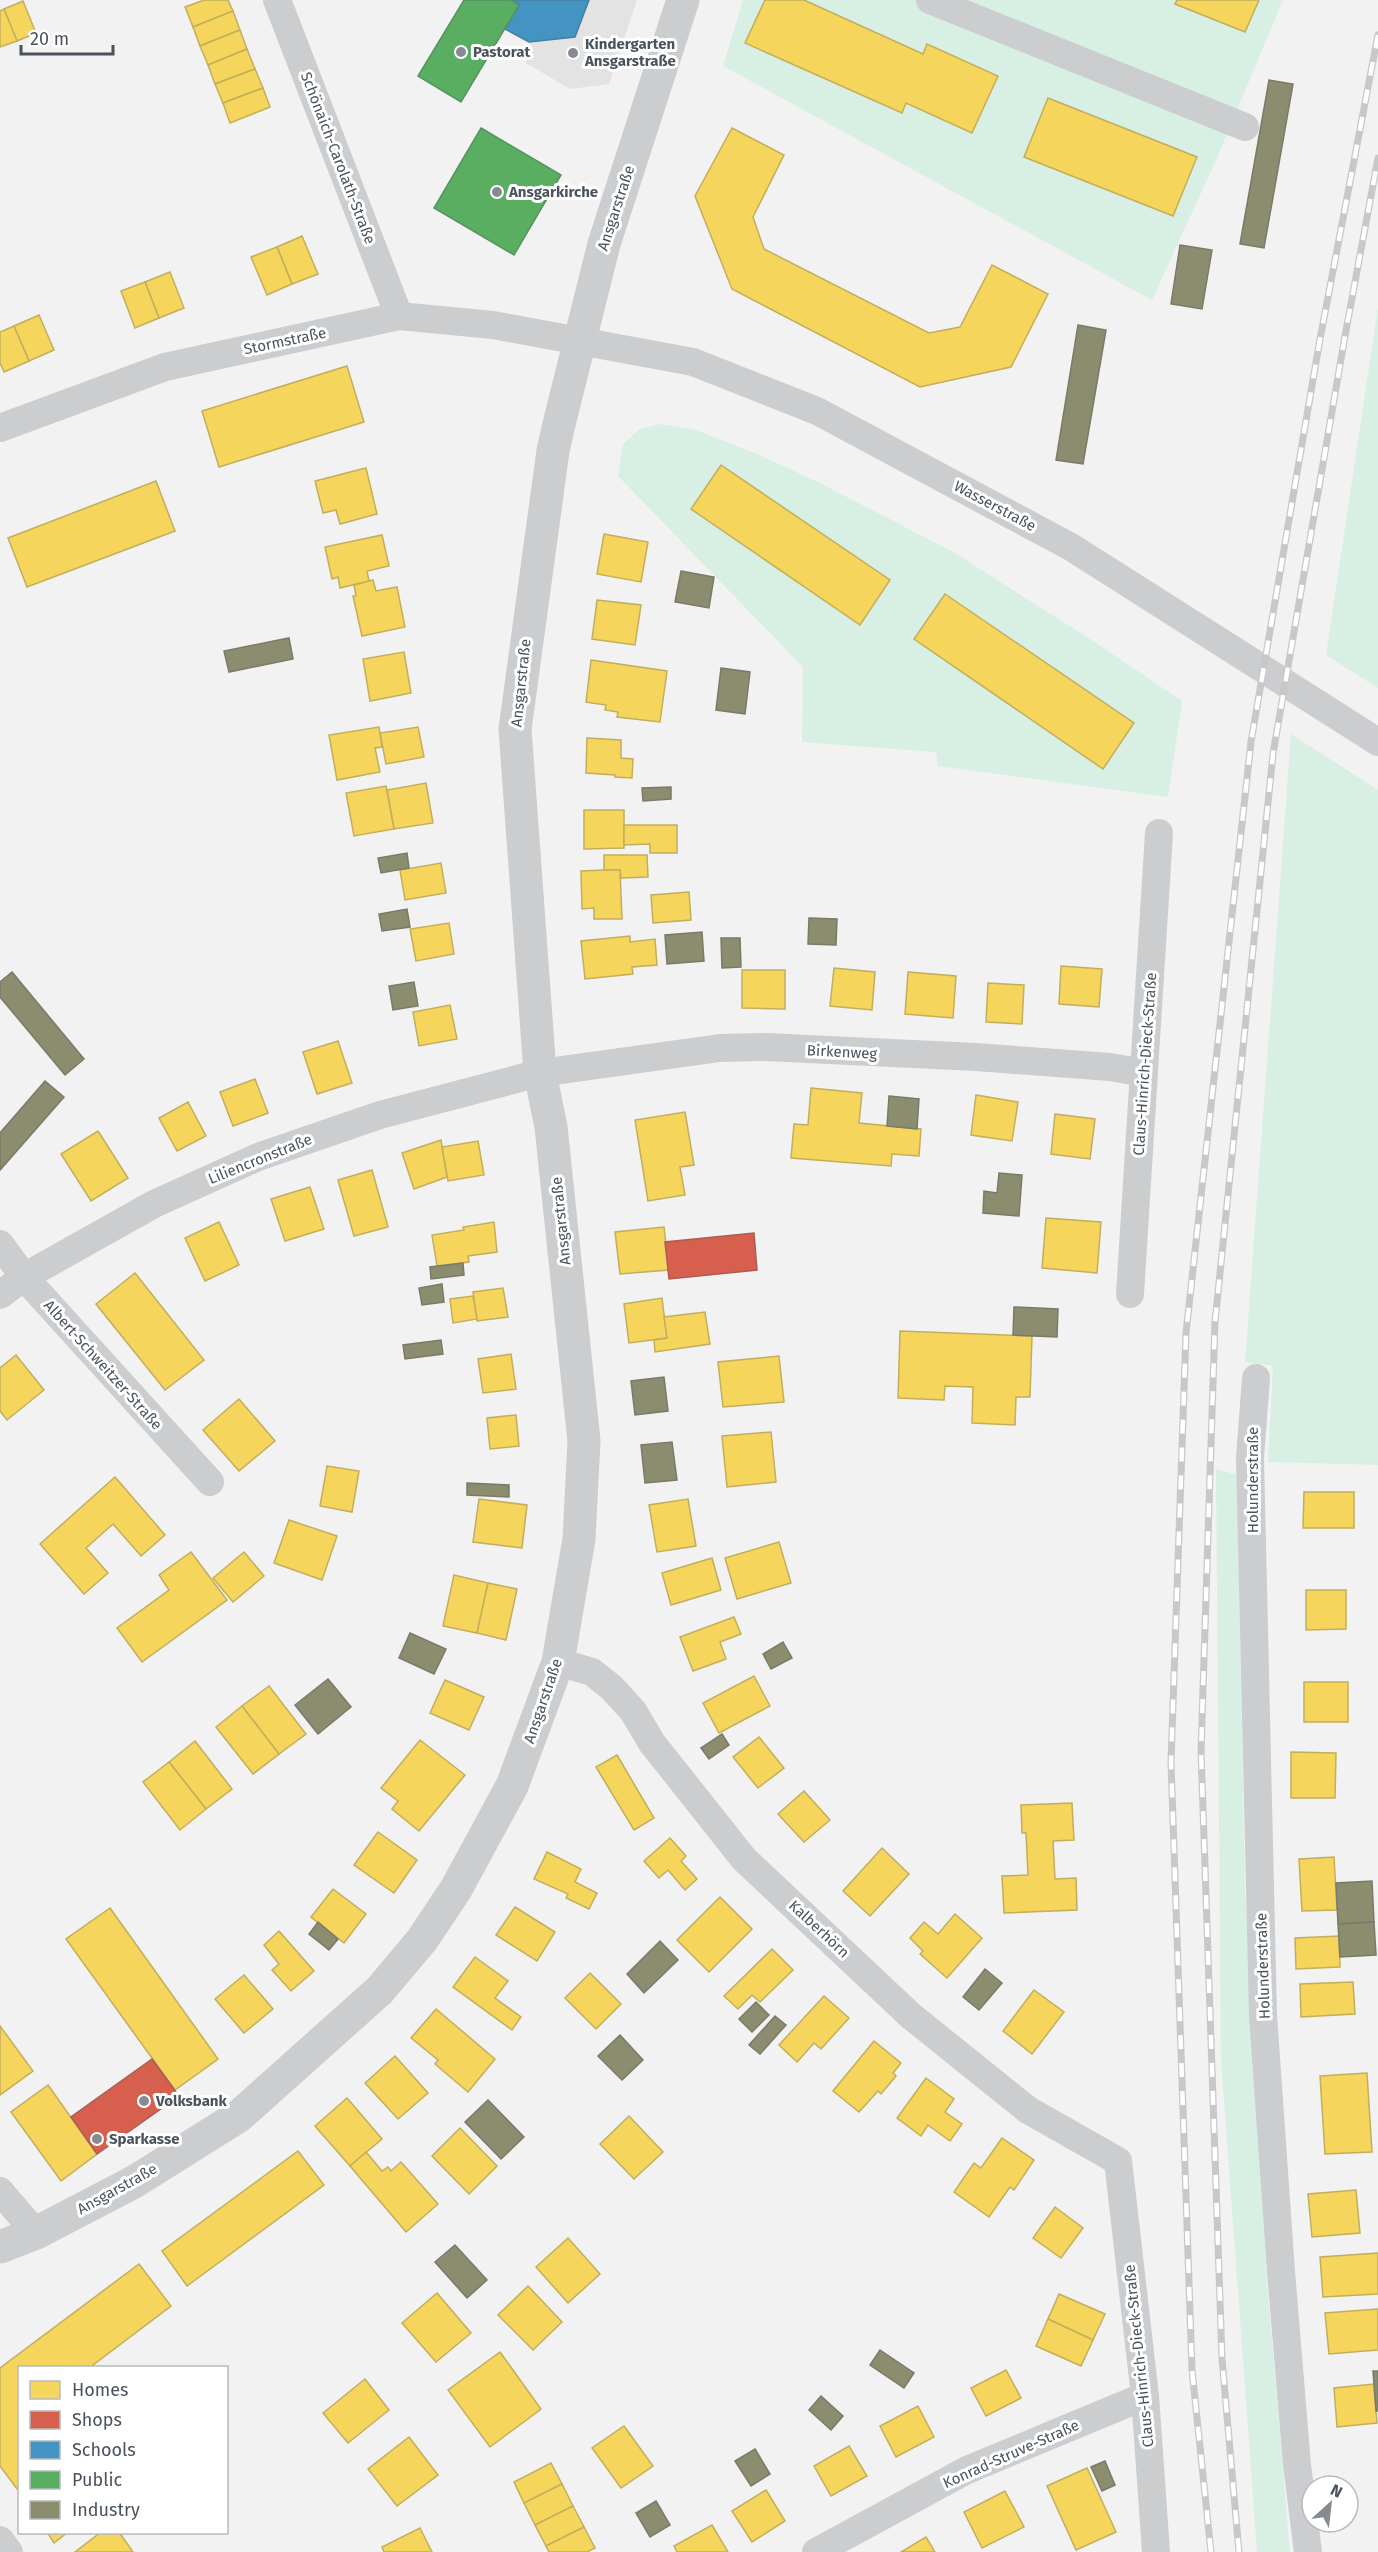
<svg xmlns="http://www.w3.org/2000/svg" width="1378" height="2552" viewBox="0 0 1378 2552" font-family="'Fira Sans',sans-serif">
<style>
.education{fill:#e4e3e3}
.green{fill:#d8efe3}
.homes{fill:#f6d55c;stroke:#c2ae5c;stroke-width:1.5}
.shops{fill:#d6604d;stroke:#ac5c52;stroke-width:1.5}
.schools{fill:#4393c3;stroke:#4580a4;stroke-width:1.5}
.public{fill:#5aae61;stroke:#559360;stroke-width:1.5}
.industry{fill:#8c8c6e;stroke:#787b69;stroke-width:1.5}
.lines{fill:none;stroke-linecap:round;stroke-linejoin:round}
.minor{stroke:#cccdcf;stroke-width:28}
.tertiary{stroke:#cccdcf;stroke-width:33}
.rail-casing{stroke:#c7c8c9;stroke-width:7}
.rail{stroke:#fff;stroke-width:4.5;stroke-dasharray:14;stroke-linecap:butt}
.poi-dot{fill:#858b91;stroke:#fff;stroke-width:2}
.labels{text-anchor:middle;stroke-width:6;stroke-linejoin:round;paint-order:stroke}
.poi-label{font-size:15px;font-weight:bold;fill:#4a535d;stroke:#fff;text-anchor:start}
.street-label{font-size:15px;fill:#4a535d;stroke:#fff}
</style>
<rect width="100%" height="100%" fill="#f2f2f2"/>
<path class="education" d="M511 0H637L609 84 570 89 526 63 529 42 505 29 519 5Z"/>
<g class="green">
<path d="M743 0H1283L1217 158 1152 300 723 66Z"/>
<path d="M1378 307V688L1326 655Z"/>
<path d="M660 424 693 429 755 453 818 482 955 553 1093 641 1182 701 1168 797 938 766 936 752 802 742 803 667 618 476 623 444 640 429Z"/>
<path d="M1291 734 1378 790V1465L1268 1462 1273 1366 1245 1362Z"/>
<path d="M1216 1469 1237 1475 1245 1889 1267 2283 1290 2552H1257L1221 2059Z"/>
</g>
<g class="homes">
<path d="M204 0H228L233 11 193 27 185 7Z"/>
<path d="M765 0H804L923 54 927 44 998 76 972 133 906 103 902 113 745 43Z"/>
<path d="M1177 0H1259L1245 32 1175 4Z"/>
<path d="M23 1 36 33 17 41 4 9Z"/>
<path d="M4 9 17 41 0 47V11Z"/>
<path d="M233 11 240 30 200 46 193 27Z"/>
<path d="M240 30 247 49 208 65 200 46Z"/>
<path d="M247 49 255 69 215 84 208 65Z"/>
<path d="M255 69 263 88 223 103 215 84Z"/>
<path d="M263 88 270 107 230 123 223 103Z"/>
<path d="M1048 98 1197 157 1173 216 1024 157Z"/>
<path d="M732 128 784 155 753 217 764 249 929 333 960 327 992 265 1048 294 1011 367 920 387 732 289 695 196Z"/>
<path d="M302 236 318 274 292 284 277 247Z"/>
<path d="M277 247 292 284 267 295 251 257Z"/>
<path d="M170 272 184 308 159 318 145 282Z"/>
<path d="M145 282 159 318 135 328 121 291Z"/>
<path d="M39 315 54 350 29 361 14 326Z"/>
<path d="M14 326 29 361 4 372 0 363V332Z"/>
<path d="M347 366 364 422 219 467 202 411Z"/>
<path d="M721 465 890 580 860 625 691 509Z"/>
<path d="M366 468 377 514 340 524 336 510 323 513 315 481Z"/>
<path d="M156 481 175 531 27 587 8 538Z"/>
<path d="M604 534 648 542 641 582 597 574Z"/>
<path d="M382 535 389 566 367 571 369 581 340 588 338 577 332 579 325 547Z"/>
<path d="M373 580 376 591 397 587 405 627 362 636 353 596H356L354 585Z"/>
<path d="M945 594 1134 723 1103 769 914 639Z"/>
<path d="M597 600 641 605 635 645 592 639Z"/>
<path d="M404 652 411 693 370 701 363 659Z"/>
<path d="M591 660 667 671 660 722 617 717 618 712 605 710 606 705 586 702Z"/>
<path d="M379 727 382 747 375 748 380 772 337 780 329 735Z"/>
<path d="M418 727 424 757 386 764 380 733Z"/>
<path d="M587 738 621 740V758L633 759 632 778 615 777V775L586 773Z"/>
<path d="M426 783 433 823 394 829 387 790Z"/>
<path d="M386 786 394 829 354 836 346 793Z"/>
<path d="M584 810H624V848L584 849Z"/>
<path d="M624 825H677V853H650V844L624 845Z"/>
<path d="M604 855H647L648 877 621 878 620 870H604Z"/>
<path d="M441 863 446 893 405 900 400 870Z"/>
<path d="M604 870H620L622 919H594V908L582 909 581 871Z"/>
<path d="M689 892 691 920 653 923 651 895Z"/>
<path d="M449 923 454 954 416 961 410 929Z"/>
<path d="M630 936V942L655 939 657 965 632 967 633 974 585 979 581 941Z"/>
<path d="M1061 966 1102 969 1099 1007 1059 1004Z"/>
<path d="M834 968 875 972 872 1010 830 1006Z"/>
<path d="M742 970H785V1009L742 1008Z"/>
<path d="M908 972 956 976 953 1018 905 1014Z"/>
<path d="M988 983 1024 985 1022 1024 986 1022Z"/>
<path d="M450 1005 457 1039 419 1046 413 1012Z"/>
<path d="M338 1041 352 1083 317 1094 303 1052Z"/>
<path d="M255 1079 268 1113 233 1126 220 1092Z"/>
<path d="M811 1088 862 1093 859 1123 921 1129 919 1156 892 1154 891 1166 791 1158 794 1124 808 1125Z"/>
<path d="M976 1095 1018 1102 1012 1141 971 1135Z"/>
<path d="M188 1102 206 1136 177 1151 159 1118Z"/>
<path d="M685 1112 694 1165 680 1167 685 1195 648 1201 635 1120Z"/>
<path d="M1055 1114 1095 1119 1090 1159 1051 1154Z"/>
<path d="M98 1131 128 1178 91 1201 61 1154Z"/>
<path d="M441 1140 447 1177 414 1189 402 1153Z"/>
<path d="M478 1141 484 1175 448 1181 442 1147Z"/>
<path d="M372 1170 388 1227 354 1236 338 1180Z"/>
<path d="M310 1187 324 1229 285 1241 271 1199Z"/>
<path d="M1046 1218 1101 1222 1097 1273 1042 1268Z"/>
<path d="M219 1222 239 1265 205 1281 185 1238Z"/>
<path d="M494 1222 497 1252 468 1256 469 1262 437 1266 432 1235 464 1230 463 1227Z"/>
<path d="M664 1227 669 1270 620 1274 615 1232Z"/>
<path d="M135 1273 204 1360 165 1390 96 1304Z"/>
<path d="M503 1288 508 1317 477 1321 473 1292Z"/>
<path d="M473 1296 477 1319 453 1323 450 1299Z"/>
<path d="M662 1298 667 1338 629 1343 624 1304Z"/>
<path d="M705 1312 710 1344 655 1352 654 1340 667 1338 664 1317Z"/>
<path d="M900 1331 1032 1336 1030 1397H1016L1015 1425 972 1423 973 1387 945 1386 944 1400 898 1398Z"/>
<path d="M511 1354 516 1389 483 1393 478 1359Z"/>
<path d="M16 1355 44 1390 7 1420 0 1411V1368Z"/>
<path d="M779 1356 784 1402 723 1407 718 1362Z"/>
<path d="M239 1399 275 1441 239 1471 203 1430Z"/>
<path d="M516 1415 519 1446 490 1449 487 1418Z"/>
<path d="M771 1432 776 1482 727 1487 722 1436Z"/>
<path d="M327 1466 359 1471 352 1512 320 1506Z"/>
<path d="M115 1477 165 1535 141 1556 113 1524 86 1548 108 1573 84 1594 40 1544Z"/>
<path d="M1304 1492H1354V1528H1303Z"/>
<path d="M479 1499 527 1505 522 1548 473 1542Z"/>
<path d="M688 1499 696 1546 657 1552 649 1505Z"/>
<path d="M289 1520 337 1536 322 1580 274 1563Z"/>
<path d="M779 1542 791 1583 737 1599 725 1558Z"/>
<path d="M191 1552 227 1600 142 1662 117 1628 169 1590 159 1575Z"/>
<path d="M244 1552 264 1576 233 1602 213 1578Z"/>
<path d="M712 1558 721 1590 671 1605 662 1573Z"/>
<path d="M454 1575 488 1583 477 1633 443 1626Z"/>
<path d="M488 1583 517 1589 506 1640 477 1633Z"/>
<path d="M1306 1590H1346V1629L1306 1630Z"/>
<path d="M734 1617 741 1634 720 1642 726 1659 693 1671 680 1637Z"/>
<path d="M754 1676 770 1706 719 1733 703 1703Z"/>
<path d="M445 1680 484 1697 469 1730 430 1713Z"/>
<rect x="1304" y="1682" width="44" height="40"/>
<path d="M269 1686 306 1734 279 1754 242 1706Z"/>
<path d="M242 1706 279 1754 253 1774 216 1727Z"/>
<path d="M759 1737 784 1768 758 1788 733 1757Z"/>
<path d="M420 1740 465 1775 419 1831 392 1809 398 1801 381 1788Z"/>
<path d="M195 1741 232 1789 206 1809 169 1762Z"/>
<path d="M1291 1752 1336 1753 1335 1798H1291Z"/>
<path d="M617 1755 654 1818 634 1830 596 1767Z"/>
<path d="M169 1762 206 1809 180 1830 143 1782Z"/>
<path d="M804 1791 830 1820 804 1842 778 1814Z"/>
<path d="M1072 1803 1074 1840 1053 1841 1055 1879 1076 1878 1077 1910 1004 1913 1002 1876 1028 1875 1026 1833H1022L1021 1805Z"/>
<path d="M378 1832 417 1860 394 1893 354 1865Z"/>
<path d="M670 1838 686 1856 681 1861 697 1879 685 1890 668 1870 659 1878 644 1861Z"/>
<path d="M882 1848 909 1874 870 1916 843 1891Z"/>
<path d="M547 1852 581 1869 575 1882 597 1893 589 1909 566 1898 568 1894 534 1879Z"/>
<path d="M1334 1857 1337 1910 1302 1911 1299 1859Z"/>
<path d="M333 1889 366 1914 344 1943 311 1917Z"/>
<path d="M720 1897 752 1929 709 1972 677 1940Z"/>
<path d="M515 1907 555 1932 537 1961 496 1935Z"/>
<path d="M110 1908 218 2059 175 2090 66 1939Z"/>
<path d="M955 1914 982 1938 947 1978 920 1954 923 1951 910 1938 924 1922 938 1934Z"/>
<path d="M279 1931 314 1971 291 1991 272 1970 279 1964 264 1945Z"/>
<path d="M1339 1936 1340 1967 1296 1969 1295 1938Z"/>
<path d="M772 1949 793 1970 760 2002 752 1995 738 2009 724 1996Z"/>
<path d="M475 1957 508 1981 495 1998 521 2017 512 2030 453 1987Z"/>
<path d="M590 1973 621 2004 596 2029 565 1998Z"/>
<path d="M244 1975 273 2009 244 2033 215 1999Z"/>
<path d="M1353 1982 1355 2014 1301 2017 1300 1984Z"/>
<path d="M1034 1990 1064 2012 1032 2054 1003 2031Z"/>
<path d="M824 1996 849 2018 821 2049 814 2043 797 2062 779 2045Z"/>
<path d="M436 2009 495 2059 468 2092 435 2064 438 2060 411 2038Z"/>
<path d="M0 2026 33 2071 0 2095Z"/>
<path d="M874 2041 901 2063 893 2073 896 2076 881 2094 878 2091 859 2112 833 2091Z"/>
<path d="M395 2056 428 2093 398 2119 365 2083Z"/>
<path d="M1367 2073 1372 2152 1325 2154 1320 2076Z"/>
<path d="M926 2078 954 2099 945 2112 962 2124 950 2141 928 2125 921 2136 897 2118Z"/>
<path d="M48 2085 97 2154 61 2181 11 2112Z"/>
<path d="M347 2098 382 2139 350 2166 315 2126Z"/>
<path d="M629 2116 663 2152 634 2179 600 2144Z"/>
<path d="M460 2128 497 2166 469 2194 432 2156Z"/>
<path d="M1002 2138 1034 2160 1014 2190 1010 2187 989 2217 954 2192 974 2163 981 2168Z"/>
<path d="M298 2151 324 2185 187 2286 162 2251Z"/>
<path d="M366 2152 382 2171 388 2167 391 2171 401 2162 438 2204 406 2232 350 2166Z"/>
<path d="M1356 2190 1360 2233 1312 2237 1308 2194Z"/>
<path d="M1055 2207 1083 2228 1061 2258 1033 2238Z"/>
<path d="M568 2238 600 2274 568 2303 536 2267Z"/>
<path d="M1378 2253V2294L1323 2297 1320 2257Z"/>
<path d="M139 2264 171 2306 89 2368H20V2493L0 2466V2368Z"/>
<path d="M528 2286 562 2322 533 2350 498 2315Z"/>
<path d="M437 2293 471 2333 436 2362 402 2323Z"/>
<path d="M1059 2294 1105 2314 1093 2340 1048 2319Z"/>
<path d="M1378 2309V2350L1329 2354 1325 2313Z"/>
<path d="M1048 2319 1093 2340 1081 2366 1036 2346Z"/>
<path d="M500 2352 541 2409 490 2447 448 2390Z"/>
<path d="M1006 2370 1021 2398 986 2416 971 2388Z"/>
<path d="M365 2379 389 2410 348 2443 323 2413Z"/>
<path d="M1374 2384 1377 2423 1337 2427 1334 2388Z"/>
<path d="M918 2406 934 2437 896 2457 880 2426Z"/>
<path d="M624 2426 653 2466 621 2488 592 2448Z"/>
<path d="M409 2437 438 2475 397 2506 368 2469Z"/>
<path d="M849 2446 867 2476 831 2496 814 2466Z"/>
<path d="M551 2463 562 2484 524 2503 514 2482Z"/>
<path d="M1087 2468 1116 2532 1076 2550 1047 2486Z"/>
<path d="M562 2484 573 2506 535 2525 524 2503Z"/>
<path d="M766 2490 785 2521 752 2542 732 2511Z"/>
<path d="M1005 2491 1024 2527 982 2548 964 2512Z"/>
<path d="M573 2506 584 2527 546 2546 535 2525Z"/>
<path d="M712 2525 728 2552H677L674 2546Z"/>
<path d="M584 2527 595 2548 587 2552H549L546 2546Z"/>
<path d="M420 2528 432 2552H384L382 2547Z"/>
<path d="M47 2532H68L54 2543Z"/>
<path d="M101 2532H119L133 2552H75Z"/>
<path d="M926 2537 935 2552H901Z"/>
</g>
<g class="shops">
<path d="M754 1233 757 1270 669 1279 665 1242Z"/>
<path d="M152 2059 179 2096 97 2154 71 2117Z"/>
</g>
<path class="schools" d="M511 0H589L575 37 529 42 505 29 519 5Z"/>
<g class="public">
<path d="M464 0H511L519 5 461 102 418 76Z"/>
<path d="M481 128 561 175 514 255 434 208Z"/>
</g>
<g class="industry">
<path d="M1269 80 1293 84 1264 248 1240 244Z"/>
<path d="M1180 245 1212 250 1202 309 1171 304Z"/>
<path d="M1078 325 1106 330 1083 464 1056 460Z"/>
<path d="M681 571 714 577 709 608 675 602Z"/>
<path d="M289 638 293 659 229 672 224 651Z"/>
<path d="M721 668 750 672 745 714 716 710Z"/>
<path d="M671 787V799L643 801 642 788Z"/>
<path d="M407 853 409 868 381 873 378 858Z"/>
<path d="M407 909 410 927 382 931 379 914Z"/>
<path d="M809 918 837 919 836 945 808 944Z"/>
<path d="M702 932 704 961 667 964 665 935Z"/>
<path d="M721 938H740L741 967 722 968Z"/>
<path d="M12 972 84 1059 65 1075 0 997V982Z"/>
<path d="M414 982 418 1006 393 1010 389 986Z"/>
<path d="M45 1081 64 1097 0 1170V1133Z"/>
<path d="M889 1096 919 1099 917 1129 887 1126Z"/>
<path d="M999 1173 1022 1175 1019 1216 983 1213 984 1191 997 1193Z"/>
<path d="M463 1263 464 1275 431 1279 430 1267Z"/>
<path d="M442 1284 444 1302 422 1305 419 1288Z"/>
<path d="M1014 1307 1058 1309 1057 1337 1013 1335Z"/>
<path d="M441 1340 443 1354 405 1359 403 1345Z"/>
<path d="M664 1377 668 1411 635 1415 631 1381Z"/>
<path d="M672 1442 677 1480 645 1483 641 1445Z"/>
<path d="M467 1483 509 1485V1497L467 1495Z"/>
<path d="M410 1633 446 1649 434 1674 399 1658Z"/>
<path d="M783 1642 792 1658 771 1669 763 1654Z"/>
<path d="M328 1679 351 1707 318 1734 295 1705Z"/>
<path d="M722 1734 729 1745 709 1759 701 1748Z"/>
<path d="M1372 1881 1374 1922 1338 1924 1336 1883Z"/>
<path d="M318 1922 338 1939 329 1950 309 1934Z"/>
<path d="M1374 1922 1376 1955 1340 1957 1338 1924Z"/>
<path d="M660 1941 678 1960 644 1993 627 1974Z"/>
<path d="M985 1969 1002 1983 979 2010 963 1997Z"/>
<path d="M756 2002 769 2015 752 2032 739 2019Z"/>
<path d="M775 2016 786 2025 760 2054 749 2045Z"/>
<path d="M620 2035 643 2060 622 2080 598 2056Z"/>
<path d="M488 2100 524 2137 501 2159 465 2122Z"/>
<path d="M455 2245 487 2280 467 2298 435 2262Z"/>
<path d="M880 2350 914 2373 904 2388 870 2365Z"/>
<path d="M1373 2371H1378V2411H1376Z"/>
<path d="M821 2396 843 2416 831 2430 809 2410Z"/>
<path d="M755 2449 770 2474 751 2486 735 2461Z"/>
<path d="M1105 2461 1115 2485 1102 2491 1091 2467Z"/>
<path d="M656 2501 670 2525 650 2537 636 2513Z"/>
</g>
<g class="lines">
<g class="minor">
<path d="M277 0 399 316"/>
<path d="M930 0 1245 127"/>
<path d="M0 428 165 367 399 316 493 325 693 362 817 411 1071 547 1378 742"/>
<path d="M0 1244 24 1277 210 1482"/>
<path d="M1130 1294 1159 833"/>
<path d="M0 1295 24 1277 154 1204 258 1157 380 1115 540 1073 720 1048 766 1047 976 1057 1110 1067 1144 1073"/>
<path d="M1256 1378 1250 1458 1263 2015 1281 2271 1297 2465 1308 2552"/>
<path d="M558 1662 592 1672 612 1688 633 1711 652 1743 744 1859 911 2016 1028 2110 1118 2161 1145 2396 1156 2552"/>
<path d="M0 2191 36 2233"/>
<path d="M0 2540 9 2552"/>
<path d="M816 2552 967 2470 1145 2396"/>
</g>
<path class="tertiary" d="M0 2247 36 2233 134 2182 239 2116 380 1990 422 1940 456 1889 512 1786 558 1662 579 1539 584 1441 551 1127 540 1073 515 729 553 451 559 424 604 244 683 0"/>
<g class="rail-casing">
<g id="rail">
<path d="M1211 2552 1192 2370 1171 1762 1186 1333 1251 742 1320 339 1378 35"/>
<path d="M1239 2552 1222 2359 1201 1751 1215 1322 1273 754 1345 336 1378 158"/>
</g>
</g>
<use href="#rail" class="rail"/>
</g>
<g class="poi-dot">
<circle cx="461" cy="52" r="6"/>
<circle cx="573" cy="53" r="6"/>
<circle cx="497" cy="192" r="6"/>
<circle cx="144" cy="2101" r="6"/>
<circle cx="97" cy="2139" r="6"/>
</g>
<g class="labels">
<g class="poi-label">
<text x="585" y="49">Kindergarten<tspan x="585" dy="17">Ansgarstraße</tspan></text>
<text x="473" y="57">Pastorat</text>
<text x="509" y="197">Ansgarkirche</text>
<text x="156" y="2106">Volksbank</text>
<text x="109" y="2144">Sparkasse</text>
</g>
<g class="street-label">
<text transform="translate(338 158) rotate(69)" y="5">Schönaich-Carolath-Straße</text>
<text transform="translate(616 208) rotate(-72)" y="5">Ansgarstraße</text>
<text transform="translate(285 341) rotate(-12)" y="5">Stormstraße</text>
<text transform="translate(995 506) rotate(28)" y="5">Wasserstraße</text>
<text transform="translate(521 683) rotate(-84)" y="5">Ansgarstraße</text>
<text transform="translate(842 1052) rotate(3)" y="5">Birkenweg</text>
<text transform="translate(1145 1064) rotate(-86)" y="5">Claus-Hinrich-Dieck-Straße</text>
<text transform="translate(260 1159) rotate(-22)" y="5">Liliencronstraße</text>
<text transform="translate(561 1221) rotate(-96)" y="5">Ansgarstraße</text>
<text transform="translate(103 1365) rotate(48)" y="5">Albert-Schweitzer-Straße</text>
<text transform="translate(1253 1480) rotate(-90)" y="5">Holunderstraße</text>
<text transform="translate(543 1701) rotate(-71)" y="5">Ansgarstraße</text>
<text transform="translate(819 1929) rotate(43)" y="5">Kalberhörn</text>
<text transform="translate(1263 1966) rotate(-92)" y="5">Holunderstraße</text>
<text transform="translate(117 2189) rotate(-29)" y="5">Ansgarstraße</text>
<text transform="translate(1139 2356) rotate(-96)" y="5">Claus-Hinrich-Dieck-Straße</text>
<text transform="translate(1011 2454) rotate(-24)" y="5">Konrad-Struve-Straße</text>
</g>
</g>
<rect x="18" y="2366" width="210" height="168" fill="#ffffff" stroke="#b7babe" stroke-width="1.5"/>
<rect x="30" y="2381" width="30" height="18" fill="#f6d55c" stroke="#b7babe" stroke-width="1.5"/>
<text x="72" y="2396" font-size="18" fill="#4a535d">Homes</text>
<rect x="30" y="2411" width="30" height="18" fill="#d6604d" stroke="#b7babe" stroke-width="1.5"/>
<text x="72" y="2426" font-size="18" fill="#4a535d">Shops</text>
<rect x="30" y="2441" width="30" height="18" fill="#4393c3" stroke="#b7babe" stroke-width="1.5"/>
<text x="72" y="2456" font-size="18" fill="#4a535d">Schools</text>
<rect x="30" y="2471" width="30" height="18" fill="#5aae61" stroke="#b7babe" stroke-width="1.5"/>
<text x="72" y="2486" font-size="18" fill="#4a535d">Public</text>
<rect x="30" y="2501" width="30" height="18" fill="#8c8c6e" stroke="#b7babe" stroke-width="1.5"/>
<text x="72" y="2516" font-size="18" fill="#4a535d">Industry</text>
<g transform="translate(1330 2504) rotate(27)"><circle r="28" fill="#ffffff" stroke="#b7babe" stroke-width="1.5"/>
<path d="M0-4.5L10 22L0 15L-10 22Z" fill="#858b91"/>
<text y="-9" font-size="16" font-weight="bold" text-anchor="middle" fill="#4a535d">N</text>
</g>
<path d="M21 45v9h92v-9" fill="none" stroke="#4a535d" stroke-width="3"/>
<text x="30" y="45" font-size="18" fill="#4a535d" stroke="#ffffff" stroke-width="4.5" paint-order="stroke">20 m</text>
</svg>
